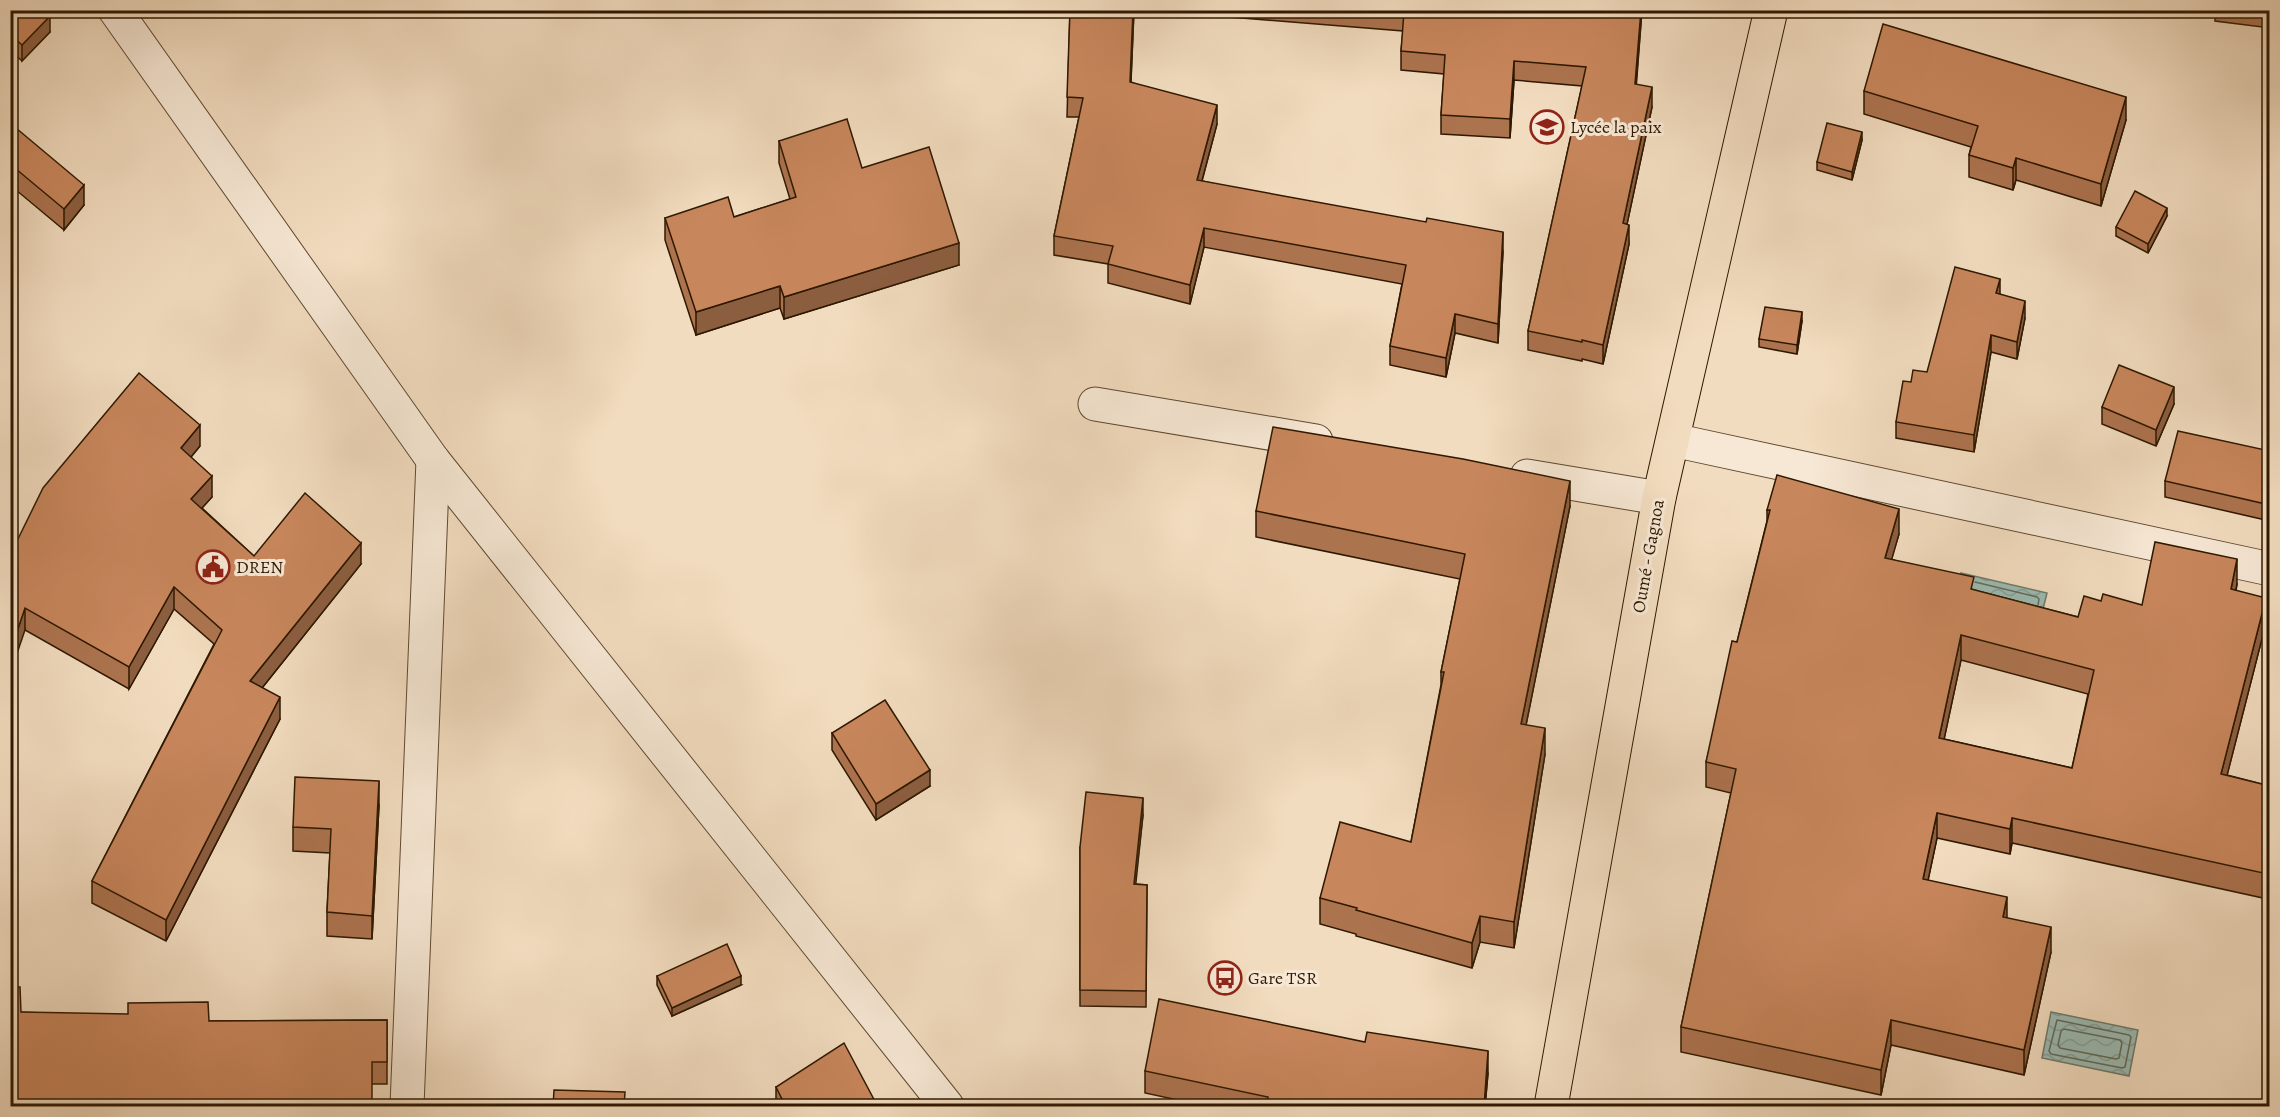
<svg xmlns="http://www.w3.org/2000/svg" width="2280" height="1117" viewBox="0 0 2280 1117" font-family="Alegreya,serif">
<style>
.water{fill:url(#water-waves);stroke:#6f7a6b;stroke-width:1.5}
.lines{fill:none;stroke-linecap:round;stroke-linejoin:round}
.shore{stroke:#646a5a;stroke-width:1.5}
.street-casing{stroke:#5f4930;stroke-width:35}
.primary-casing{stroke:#2e1800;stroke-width:35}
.street{stroke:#f7e8d5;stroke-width:33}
.primary{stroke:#f2dcbf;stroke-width:33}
.wall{fill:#ac734f;stroke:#2e1800;stroke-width:1.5;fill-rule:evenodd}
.shaded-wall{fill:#8c5e40;stroke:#2e1800;stroke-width:1.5}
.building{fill:#c8865c;stroke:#2e1800;stroke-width:1.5;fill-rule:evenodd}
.labels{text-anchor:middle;stroke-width:6;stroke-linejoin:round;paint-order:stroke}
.poi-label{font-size:18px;fill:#2e1800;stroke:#f7e8d5;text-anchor:start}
.street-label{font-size:18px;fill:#2e1800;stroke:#f7e8d5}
</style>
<defs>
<pattern id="water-waves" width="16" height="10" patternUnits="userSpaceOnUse" patternTransform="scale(1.5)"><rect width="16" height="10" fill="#9bbbb3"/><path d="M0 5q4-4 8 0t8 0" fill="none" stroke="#86a098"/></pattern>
</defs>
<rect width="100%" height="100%" fill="#f2dcbf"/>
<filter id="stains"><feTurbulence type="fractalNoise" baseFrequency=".00333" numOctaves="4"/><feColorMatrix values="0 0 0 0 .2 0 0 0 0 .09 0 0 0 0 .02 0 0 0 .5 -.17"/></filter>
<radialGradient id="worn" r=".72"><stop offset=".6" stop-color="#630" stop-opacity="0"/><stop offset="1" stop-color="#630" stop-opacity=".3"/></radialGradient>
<g class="water">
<path d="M1961 573 2047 593 2041 617 1955 597Z"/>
<path d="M2051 1012 2138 1030 2129 1076 2042 1058Z"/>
</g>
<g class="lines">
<g class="shore">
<path d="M1975 582 2037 597 2039 599 2038 605"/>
<path d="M2057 1020 2129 1035 2131 1037 2125 1067 2122 1068 2051 1054 2049 1051Z"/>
<path d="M2064 1029 2120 1040 2122 1043 2119 1058 2116 1059 2060 1048 2058 1045 2061 1031Z"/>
</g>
<g class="street-casing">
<g id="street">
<path d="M115 10 433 460 947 1106"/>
<path d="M1095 404 1316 441"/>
<path d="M1673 440 2270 569"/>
<path d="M1527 476 1659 498"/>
<path d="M407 1106 433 460"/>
</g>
</g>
<g class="primary-casing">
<path id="primary" d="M1551 1106 1659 498 1771 10"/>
</g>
<use href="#street" class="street"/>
<use href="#primary" class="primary"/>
</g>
<g class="wall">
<path d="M10 10 50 32 22 61 10 50Z"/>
<path d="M1070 10H1134L1131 82 1217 124 1202 181 1503 251 1498 343 1455 333 1446 377 1390 365V346L1402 284 1204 247 1190 304 1108 283V264L1054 255V236L1079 117H1067Z"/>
<path d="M1205 10H1642L1636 84 1652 107 1627 224 1629 244 1603 364 1582 359V361L1528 350V331L1582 86 1514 80 1510 138 1441 134V115L1444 74 1401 70V51L1403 31 1205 15Z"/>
<path d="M2215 10H2270V28L2215 21Z"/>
<path d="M1864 91 2126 120 2101 206 2016 180 2013 190 1969 177V155L1971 147 1864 114Z"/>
<path d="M10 115 11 123 84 205 64 230 10 185Z"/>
<path d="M1862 140 1852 180 1817 170V162Z"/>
<path d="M779 141 862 168 959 265 784 319 780 308 696 335 665 240V218L734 217 790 199 779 163Z"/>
<path d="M2167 216 2148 253 2116 236V227Z"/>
<path d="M2000 294 2025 318 2017 359 1991 352 1974 452 1896 438V422L1927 372Z"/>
<path d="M1802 321 1797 354 1759 347V339Z"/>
<path d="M2174 404 2156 446 2102 424V407Z"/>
<path d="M200 446 191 457 212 497 202 508 254 556 361 564 262 688 280 719 166 941 92 903V881L214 644 174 609 129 689 25 630 12 551Z"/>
<path d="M2270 451V521L2165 497V481Z"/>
<path d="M1570 506 1526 725 1545 754 1514 948 1480 942 1472 968 1356 936V934L1320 924V898L1411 842 1441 685V672L1460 579 1256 537V511Z"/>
<path d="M1767 510 1899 534 1891 559 1974 590 2078 617 2101 601 2142 605 2237 584 2236 591 2266 623 2227 775 2270 786 2263 898 2012 843 2010 854 1937 838 1928 880 2007 918 2051 952 2024 1075 1891 1045 1881 1095 1681 1052V1027L1731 793 1706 787V762L1737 642 1767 521ZM1961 660 2088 694 2072 768 1944 739Z"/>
<path d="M832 733 930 786 876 820 832 750Z"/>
<path d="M379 805 372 939 327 936V912L330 853 293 851V827Z"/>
<path d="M1143 815 1135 884 1147 885 1146 1007 1080 1006V847Z"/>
<path d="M657 976 741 985 672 1016 657 985Z"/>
<path d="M21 1012 209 1021 387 1020V1084H372Z"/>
<path d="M1145 1071 1488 1073 1485 1107H1210L1145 1093Z"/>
<path d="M776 1087 878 1107H776Z"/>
</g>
<g class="shaded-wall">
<path d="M1133 10H1134L1130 101V82Z"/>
<path d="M1641 10H1642L1635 103V84Z"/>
<path d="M50 16V32L22 61V45Z"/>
<path d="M1514 61V80L1510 138V119Z"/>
<path d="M1652 87V107L1623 243V223Z"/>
<path d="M2126 97V120L2101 206V184Z"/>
<path d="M1217 105V124L1197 199V180Z"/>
<path d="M1862 132V140L1852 180V172Z"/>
<path d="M2016 158V180L2013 190V168Z"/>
<path d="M84 185V205L64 230V209Z"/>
<path d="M2167 208V216L2148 253V244Z"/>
<path d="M1629 225V244L1603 364V345Z"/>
<path d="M1204 228V247L1190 304V285Z"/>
<path d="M1503 232V251L1498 343V324Z"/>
<path d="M16 243V264L10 272V252Z"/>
<path d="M959 243V265L784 319V297Z"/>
<path d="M2000 279V296L1996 293Z"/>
<path d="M780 286V308L696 335V312Z"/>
<path d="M2025 301V318L2017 359V342Z"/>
<path d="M1802 312V321L1797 354V345Z"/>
<path d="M1455 314V333L1446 377V358Z"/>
<path d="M1991 335V352L1974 452V435Z"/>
<path d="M2174 387V404L2156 446V430Z"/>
<path d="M200 425V446L181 469V448Z"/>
<path d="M212 476V497L191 520V499Z"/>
<path d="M1570 481V506L1521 750V724Z"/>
<path d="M1899 509V534L1885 583V558Z"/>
<path d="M361 543V564L250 703V681Z"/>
<path d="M2237 559V584L2231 614V589Z"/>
<path d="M174 587V609L129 689V667Z"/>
<path d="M2266 598V623L2221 799V774Z"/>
<path d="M25 608V630L10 674V652Z"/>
<path d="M1961 635V660L1939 763V738Z"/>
<path d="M280 697V719L166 941V920Z"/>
<path d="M1545 728V754L1514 948V922Z"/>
<path d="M930 770V786L876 820V804Z"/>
<path d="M379 781V805L372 939V916Z"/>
<path d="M1143 798V815L1134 901V884Z"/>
<path d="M1937 813V838L1923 904V879Z"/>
<path d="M2012 818V843L2010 854V829Z"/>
<path d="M2270 854V879L2263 898V873Z"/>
<path d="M2007 897V922L2003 917Z"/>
<path d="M1480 916V942L1472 968V943Z"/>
<path d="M2051 927V952L2024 1075V1050Z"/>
<path d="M741 976V985L672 1016V1008Z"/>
<path d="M1891 1020V1045L1881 1095V1070Z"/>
<path d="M1488 1051V1073L1485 1107H1484Z"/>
</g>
<g class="building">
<path d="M10 10H44L50 16 22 45 10 34Z"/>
<path d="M1070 10H1133L1130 82 1217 105 1197 180 1426 222 1427 218 1503 232 1498 324 1455 314 1446 358 1390 346 1406 265 1204 228 1190 285 1108 264 1113 246 1054 236 1083 98 1067 97Z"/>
<path d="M1382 10H1641L1635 84 1652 87 1623 223 1629 225 1603 345 1582 340V342L1528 331 1586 67 1514 61 1510 119 1441 115 1445 55 1401 51 1404 12Z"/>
<path d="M1883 24 2126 97 2101 184 2016 158 2013 168 1969 155 1978 126 1864 91Z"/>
<path d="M847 119 862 168 929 147 959 243 784 297 780 286 696 312 665 218 728 197 734 217 796 197 779 141Z"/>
<path d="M10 123 84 185 64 209 10 164Z"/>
<path d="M1827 123 1862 132 1852 172 1817 162Z"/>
<path d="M2135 191 2167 208 2148 244 2116 227Z"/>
<path d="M10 240 16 243 10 252Z"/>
<path d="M1955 267 2000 279 1996 293 2025 301 2017 342 1991 335 1974 435 1896 422 1903 381 1911 382 1913 370 1927 372Z"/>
<path d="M1765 307 1802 312 1797 345 1759 339Z"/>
<path d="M2119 365 2174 387 2156 430 2102 407Z"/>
<path d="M139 373 200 425 181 448 212 476 191 499 254 556 305 493 361 543 250 681 280 697 166 920 92 881 222 630 174 587 129 667 25 608 10 652V550L12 551 43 488Z"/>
<path d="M1273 427 1463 459 1570 481 1521 724 1545 728 1514 922 1480 916 1472 943 1356 910 1357 908 1320 898 1340 822 1411 842 1444 672H1441L1465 554 1256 511Z"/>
<path d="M2178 431 2270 451V505L2165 481Z"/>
<path d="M1777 475 1899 509 1885 558 1974 577 1971 589 2078 617 2084 596 2101 601 2103 594 2142 605 2155 542 2237 559 2231 589 2266 598 2221 774 2270 786V854L2263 873 2012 818 2010 829 1937 813 1923 879 2007 897 2003 917 2051 927 2024 1050 1891 1020 1881 1070 1681 1027 1736 769 1706 762 1732 641 1737 642 1770 510H1767ZM1961 635 2094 670 2072 768 1939 738Z"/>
<path d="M885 700 930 770 876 804 832 733Z"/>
<path d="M295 777 379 781 372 916 327 912 331 829 293 827Z"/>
<path d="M1086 792 1143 798 1134 884 1147 885 1146 991 1080 990V847Z"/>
<path d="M727 944 741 976 672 1008 657 976Z"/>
<path d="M10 987H20L21 1012 128 1014V1003L208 1002 209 1021 387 1020V1062H372V1107H10Z"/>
<path d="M1159 999 1365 1042 1367 1032 1488 1051 1484 1107H1426L1422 1104 1421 1107H1267L1268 1097 1145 1071Z"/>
<path d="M844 1043 878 1107H786L776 1087Z"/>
<path d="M554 1090 625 1092 624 1107H553Z"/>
</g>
<defs>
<g id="school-ring" transform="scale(1.725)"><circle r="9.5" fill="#f7e8d5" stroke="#8f2418" stroke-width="1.5"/><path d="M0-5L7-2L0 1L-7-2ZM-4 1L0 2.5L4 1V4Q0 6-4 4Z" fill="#8f2418"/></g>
<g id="civic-ring" transform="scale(1.725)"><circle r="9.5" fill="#f7e8d5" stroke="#8f2418" stroke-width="1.5"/><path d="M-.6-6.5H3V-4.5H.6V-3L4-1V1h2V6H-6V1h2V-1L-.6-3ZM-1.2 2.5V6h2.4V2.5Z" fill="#8f2418"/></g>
<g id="bus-ring" transform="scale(1.725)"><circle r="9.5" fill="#f7e8d5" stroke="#8f2418" stroke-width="1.5"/><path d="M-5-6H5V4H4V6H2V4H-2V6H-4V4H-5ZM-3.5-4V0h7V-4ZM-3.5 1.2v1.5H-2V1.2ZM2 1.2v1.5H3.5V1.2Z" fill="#8f2418"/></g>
</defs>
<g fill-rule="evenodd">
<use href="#school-ring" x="1547" y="127"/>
<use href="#civic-ring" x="213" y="567"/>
<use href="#bus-ring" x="1225" y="978"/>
</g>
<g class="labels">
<g class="poi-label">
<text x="1570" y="133">Lycée la paix</text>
<text x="236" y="573">DREN</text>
<text x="1248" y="984">Gare TSR</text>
</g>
<g class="street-label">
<text transform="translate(1648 556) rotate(-80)" y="6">Oumé - Gagnoa</text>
</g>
</g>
<rect width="2280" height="1117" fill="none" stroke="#f2dcbf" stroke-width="36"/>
<rect x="12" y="12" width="2256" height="1093" fill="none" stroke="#2e1800" stroke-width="3"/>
<rect x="18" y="18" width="2244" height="1081" fill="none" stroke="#2e1800" stroke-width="1.5"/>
<rect width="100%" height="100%" filter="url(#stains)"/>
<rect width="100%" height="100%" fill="url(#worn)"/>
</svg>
